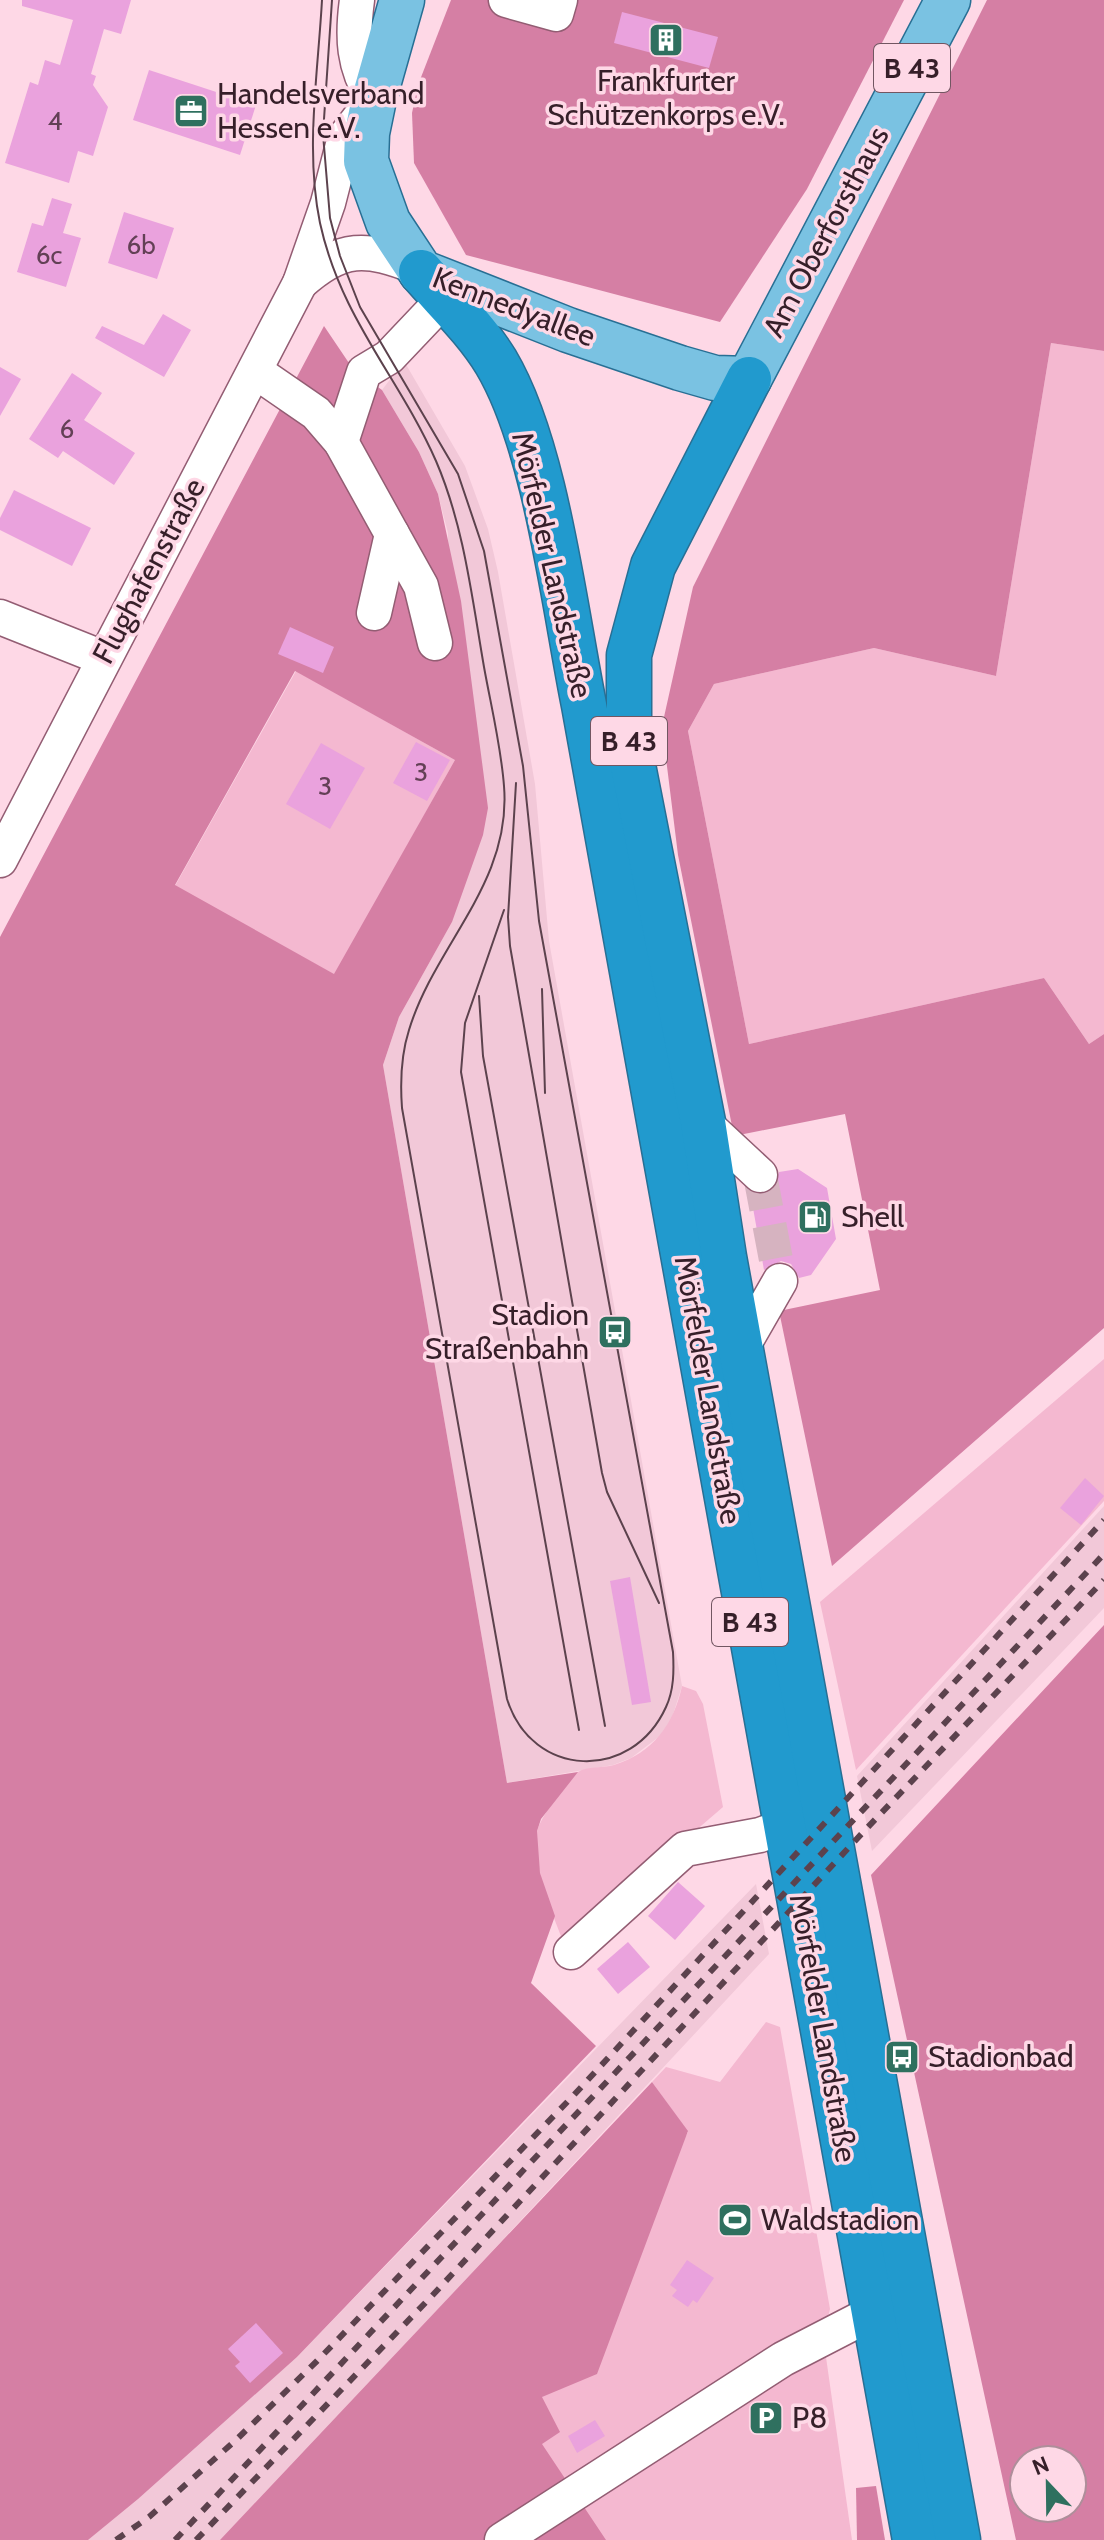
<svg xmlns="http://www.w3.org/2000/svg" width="1104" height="2540" viewBox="0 0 1104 2540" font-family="Cabin,sans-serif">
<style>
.built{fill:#f2c8d8}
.green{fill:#f4b8d0}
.forest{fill:#d57fa4;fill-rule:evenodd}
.building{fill:#eaa2dd}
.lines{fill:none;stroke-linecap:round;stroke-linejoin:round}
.minor-tunnel{stroke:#d6b3c0;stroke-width:34;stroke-dasharray:34 17;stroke-linecap:butt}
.minor-casing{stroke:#935d73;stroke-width:37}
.major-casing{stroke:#286f94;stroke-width:47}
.highway-casing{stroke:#286f94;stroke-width:47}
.minor{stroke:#fff;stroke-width:34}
.major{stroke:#7ac2e2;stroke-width:44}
.highway{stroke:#219ace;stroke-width:44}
.tram{stroke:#5c424d;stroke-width:2}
.rail{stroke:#5c424d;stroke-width:6;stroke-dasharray:10 10;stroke-linecap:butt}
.labels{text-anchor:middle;stroke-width:7;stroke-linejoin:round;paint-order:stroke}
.number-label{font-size:26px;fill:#634056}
.shield{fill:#fed8e6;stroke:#725662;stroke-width:2}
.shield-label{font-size:28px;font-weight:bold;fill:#361f29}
.poi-label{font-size:30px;fill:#361f29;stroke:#fed8e6;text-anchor:start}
.street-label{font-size:30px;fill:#361f29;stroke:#fed8e6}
</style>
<rect width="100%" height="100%" fill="#fed8e6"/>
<g class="built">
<path d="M404 361 465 466 488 529 498 572 535 784 549 941 682 1686 671 1721 660 1736 631 1758 613 1765 507 1783 383 1065 399 1017 452 922 448 533 438 494 419 452 382 390Z"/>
<path d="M1104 1506V1608L872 1851 857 1776Z"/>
<path d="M756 1884 769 1954 223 2540H88L297 2357Z"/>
</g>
<g class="green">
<path d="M1051 343 1104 351V1034L1089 1044 1044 978 749 1044 688 731 714 684 874 648 996 676Z"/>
<path d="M296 671 455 760 335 975 175 886Z"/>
<path d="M1104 1359V1501L856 1770 820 1602Z"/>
<path d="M682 1686 696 1691 703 1704 723 1807 687 1838 573 1967C559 1927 532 1876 537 1832 538 1821 568 1778 578 1772 587 1766 604 1768 614 1765 653 1753 674 1724 682 1686Z"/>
<path d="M766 2022 780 2027 830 2309 823 2336 852 2540H465L542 2443V2397L688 2132 652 2082 666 2067 720 2082Z"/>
</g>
<g class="forest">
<path d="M451 0H904L807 189 720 322 466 255 414 163 412 113 418 85Z"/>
<path d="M987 0H1104V351L1051 343 996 676 874 648 714 684 688 731 749 1044 1044 978 1089 1044 1104 1034V1328L832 1566 779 1311 880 1290 845 1114 734 1136 678 855 662 726 693 587Z"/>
<path d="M324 326 353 369 382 390 419 452 438 494 461 601 488 808 483 835 452 922 399 1017 383 1065 507 1783 578 1772 541 1819 537 1831 540 1873 555 1916 531 1983 596 2046 297 2357 138 2499 88 2540H0V937ZM295 671 455 760 334 974 175 885Z"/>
<path d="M1104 1625V2540H1016L871 1875ZM1024 2460H1072V2508H1024Z"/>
<path d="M652 2082 688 2131 597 2374 542 2397 560 2432 542 2444 606 2540H220Z"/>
<path d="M876 2486 885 2540H857L856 2488Z"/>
</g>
<g class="building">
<path d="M22 0H131L121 34 104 29 91 74 96 76 93 85 108 107 93 156 78 151 69 183 5 163 30 82 38 85 45 60 60 65 73 20 22 6Z"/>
<path d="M622 12 718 37 709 68 614 43Z"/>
<path d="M149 70 256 105 240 155 133 120Z"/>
<path d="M52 198 72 204 63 233 81 238 66 287 17 272 32 223 43 226Z"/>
<path d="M124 212 174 228 157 279 108 263Z"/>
<path d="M163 314 191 330 164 377 95 338 102 326 144 345Z"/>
<path d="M0 367 21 379 0 416Z"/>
<path d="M72 373 102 393 84 420 135 453 114 485 63 451 58 458 29 439Z"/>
<path d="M14 490 91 528 72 566 0 530V518Z"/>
<path d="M290 627 334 647 323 673 278 654Z"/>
<path d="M416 742 450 760 427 801 393 783Z"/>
<path d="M321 743 365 768 330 829 286 804Z"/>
<path d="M798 1169 827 1188 836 1239 811 1275 799 1278 791 1264 781 1261 764 1270 750 1191 767 1194 775 1188 779 1172Z"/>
<path d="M1085 1478 1104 1496 1081 1525 1060 1508Z"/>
<path d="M630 1577 651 1702 632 1705 610 1581Z"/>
<path d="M678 1882 705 1906 675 1940 648 1916Z"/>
<path d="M628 1942 650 1967 618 1994 597 1969Z"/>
<path d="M687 2260 714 2278 697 2303 693 2300 688 2307 672 2296 677 2290 670 2285Z"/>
<path d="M256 2323 283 2353 250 2383 235 2366 240 2362 228 2349Z"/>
<path d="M595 2420 605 2436 577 2453 568 2436Z"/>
</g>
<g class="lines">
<path class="minor-tunnel" d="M760 1175 780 1281"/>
<g class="minor-casing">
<g id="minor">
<path d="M506 0 556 14 560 0"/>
<path d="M300 283C342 245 366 247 417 267"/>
<path d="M255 371 316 413 341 442 392 534 374 613"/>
<path d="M341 442 364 372 389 357 444 299"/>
<path d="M392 534 421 586 435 643"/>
<path d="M0 617 103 658"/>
<path d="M0 860 300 283 328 203 345 137 374 99C353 67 352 37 357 0"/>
<path d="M703 1122 760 1175"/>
<path d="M741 1349 780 1281"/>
<path d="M571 1952 685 1849 760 1835 787 1825"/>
<path d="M502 2540 783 2359 874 2312"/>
</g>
</g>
<g class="major-casing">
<path id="major" d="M402 0 374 99 367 133 366 161 388 222 421 272 568 330 680 368 715 378 749 379 948 0"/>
</g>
<g class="highway-casing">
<g id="highway">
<path d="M421 272C446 301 476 329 496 362 546 446 564 606 584 705L915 2540"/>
<path d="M749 379 653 566 629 655V745L703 1122 724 1257 958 2540"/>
</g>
</g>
<use href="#minor" class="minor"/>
<use href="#major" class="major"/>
<use href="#highway" class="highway"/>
<g class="tram">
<path d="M322 0C318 73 305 151 320 223 341 319 399 377 436 461 464 526 472 598 484 667 491 706 501 746 504 786 512 883 435 944 409 1030 401 1055 400 1081 402 1108L507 1699C532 1779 632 1782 666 1707 674 1690 674 1671 673 1652L539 921 523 766 484 551 458 474 360 307 340 256 330 218 323 134 332 0"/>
<path d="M516 783 508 917 510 946 602 1473 607 1492 659 1603"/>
<path d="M504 910 465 1023 461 1072 579 1730"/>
<path d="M542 989 545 1093"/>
<path d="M479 996 483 1056 605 1726"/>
</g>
<g class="rail">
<path d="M116 2540 149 2517 236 2440 317 2361 573 2096 1104 1520"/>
<path d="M175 2540 1104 1554"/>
<path d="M196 2540 430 2298 867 1828 1104 1580"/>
</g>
</g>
<defs>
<g id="building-square" transform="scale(1.8)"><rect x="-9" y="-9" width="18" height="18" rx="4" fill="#2f705f" stroke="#fed8e6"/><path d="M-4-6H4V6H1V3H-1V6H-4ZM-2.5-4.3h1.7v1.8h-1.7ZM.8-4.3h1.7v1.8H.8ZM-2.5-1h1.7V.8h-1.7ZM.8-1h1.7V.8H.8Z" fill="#fff"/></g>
<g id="office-square" transform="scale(1.8)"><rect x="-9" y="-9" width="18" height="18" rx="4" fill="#2f705f" stroke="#fed8e6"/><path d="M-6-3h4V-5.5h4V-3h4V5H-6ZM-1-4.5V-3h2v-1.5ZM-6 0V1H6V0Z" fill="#fff"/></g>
<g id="fuel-square" transform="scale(1.8)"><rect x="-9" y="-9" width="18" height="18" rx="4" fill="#2f705f" stroke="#fed8e6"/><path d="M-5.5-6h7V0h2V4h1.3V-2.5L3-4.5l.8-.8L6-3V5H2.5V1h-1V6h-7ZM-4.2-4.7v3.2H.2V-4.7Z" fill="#fff"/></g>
<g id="bus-square" transform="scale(1.8)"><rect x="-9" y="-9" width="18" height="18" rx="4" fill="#2f705f" stroke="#fed8e6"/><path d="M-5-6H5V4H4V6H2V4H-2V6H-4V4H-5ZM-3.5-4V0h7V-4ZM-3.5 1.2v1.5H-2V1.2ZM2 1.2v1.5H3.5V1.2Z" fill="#fff"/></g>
<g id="stadium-square" transform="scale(1.8)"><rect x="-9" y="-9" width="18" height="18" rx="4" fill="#2f705f" stroke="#fed8e6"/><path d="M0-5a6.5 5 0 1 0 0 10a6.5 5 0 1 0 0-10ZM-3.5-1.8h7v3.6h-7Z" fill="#fff"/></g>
<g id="parking-square" transform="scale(1.8)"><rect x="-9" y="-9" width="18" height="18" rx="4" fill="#2f705f" stroke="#fed8e6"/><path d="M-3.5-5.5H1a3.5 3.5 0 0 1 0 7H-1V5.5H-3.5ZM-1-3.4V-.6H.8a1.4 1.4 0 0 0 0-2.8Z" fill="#fff"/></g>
</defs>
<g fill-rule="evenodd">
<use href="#building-square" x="666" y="40"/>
<use href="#office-square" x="191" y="111"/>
<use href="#fuel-square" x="815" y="1217"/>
<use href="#bus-square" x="615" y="1332"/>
<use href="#bus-square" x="902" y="2057"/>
<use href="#stadium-square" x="735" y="2220"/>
<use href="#parking-square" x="766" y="2418"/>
</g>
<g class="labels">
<g class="number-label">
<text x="55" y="130">4</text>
<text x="141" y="254">6b</text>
<text x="49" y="264">6c</text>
<text x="67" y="438">6</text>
<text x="421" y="781">3</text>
<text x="325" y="795">3</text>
</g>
<g class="shield">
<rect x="874" y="44" width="76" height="48" rx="6"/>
<rect x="591" y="717" width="76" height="48" rx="6"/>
<rect x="712" y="1598" width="76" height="48" rx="6"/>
</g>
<g class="shield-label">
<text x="912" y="78">B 43</text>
<text x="629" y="751">B 43</text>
<text x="750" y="1632">B 43</text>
</g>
<g class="poi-label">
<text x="666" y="91" text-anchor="middle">Frankfurter<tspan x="666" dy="34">Schützenkorps e.V.</tspan></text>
<text x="217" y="104">Handelsverband<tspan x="217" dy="34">Hessen e.V.</tspan></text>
<text x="841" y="1227">Shell</text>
<text x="589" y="1325" text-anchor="end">Stadion<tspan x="589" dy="34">Straßenbahn</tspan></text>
<text x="928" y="2067">Stadionbad</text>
<text x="761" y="2230">Waldstadion</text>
<text x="792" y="2428">P8</text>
</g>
<g class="street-label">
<text transform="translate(826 232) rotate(-62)" y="10">Am Oberforsthaus</text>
<text transform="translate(514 307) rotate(21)" y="10">Kennedyallee</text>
<text transform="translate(552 565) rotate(77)" y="10">Mörfelder Landstraße</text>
<text transform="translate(149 571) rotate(-62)" y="10">Flughafenstraße</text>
<text transform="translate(708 1390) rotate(80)" y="10">Mörfelder Landstraße</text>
<text transform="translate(823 2028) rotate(80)" y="10">Mörfelder Landstraße</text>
</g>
</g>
<g transform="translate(1048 2484) rotate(338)"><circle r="38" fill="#fed8e6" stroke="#ae8e9a" stroke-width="2"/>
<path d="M0-6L14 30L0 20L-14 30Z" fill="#2f705f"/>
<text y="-12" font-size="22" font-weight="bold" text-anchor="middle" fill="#361f29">N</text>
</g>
</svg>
